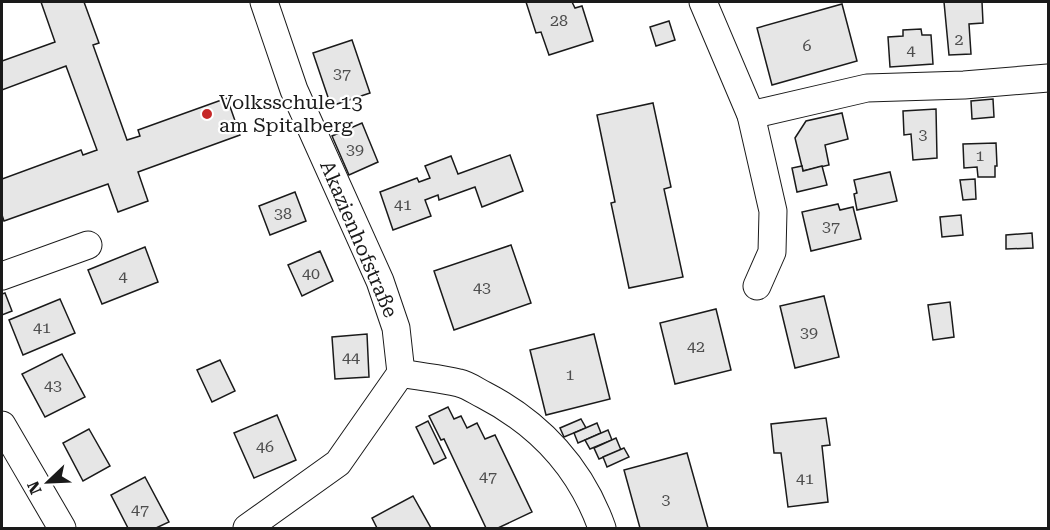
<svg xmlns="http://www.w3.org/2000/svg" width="1050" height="530" viewBox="0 0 1050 530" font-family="'Roboto Serif',serif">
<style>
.building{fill:#e6e6e6;stroke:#1a1a1a;stroke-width:1.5}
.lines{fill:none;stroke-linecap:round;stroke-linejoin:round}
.minor-casing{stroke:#1a1a1a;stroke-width:29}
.minor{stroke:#fff;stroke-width:27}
.poi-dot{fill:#c62828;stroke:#fff;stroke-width:2}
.labels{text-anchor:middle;stroke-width:4.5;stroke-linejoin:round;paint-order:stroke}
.number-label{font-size:16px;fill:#4d4d4d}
.poi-label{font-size:20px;fill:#1a1a1a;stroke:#fff;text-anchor:start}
.street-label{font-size:20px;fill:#1a1a1a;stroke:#fff}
</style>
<rect width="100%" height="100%" fill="#fff"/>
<g class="building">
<path d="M41 2H84L99 43 93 45 127 140 140 136 138 130 227 98 240 135 138 172 148 201 118 212 108 184 4 221 2 215V179L81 150 83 155 97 150 66 66 2 90V61L55 42Z"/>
<path d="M526 2H572L575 8 582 6 593 41 549 55 541 32 536 33Z"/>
<path d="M944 2H982L983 23 969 24 971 54 949 55Z"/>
<path d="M842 4 857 61 772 85 757 28Z"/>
<path d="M669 21 675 40 656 46 650 27Z"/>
<path d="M921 29 922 35H931L933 64 890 67 888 37 903 36V30Z"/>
<path d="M352 40 370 93 331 106 313 53Z"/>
<path d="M993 99 994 117 972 119 971 101Z"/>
<path d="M653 103 671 187 664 189 683 277 629 288 611 203 615 202 597 115Z"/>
<path d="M936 109 937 158 913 160 911 134 904 135 903 111Z"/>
<path d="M842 113 848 139 825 145 829 165 803 171 795 138 806 121Z"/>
<path d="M362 123 378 162 349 175 332 136Z"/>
<path d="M996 143 997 166H995V177H978L977 167 964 168 963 144Z"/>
<path d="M510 155 523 191 482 207 475 187 439 200 438 195 425 200 431 216 393 230 380 192 417 178 419 182 430 178 425 166 451 156 458 174Z"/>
<path d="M802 166 803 171 822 166 827 185 797 192 792 168Z"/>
<path d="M890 172 897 201 857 210 854 194 857 193 854 180Z"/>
<path d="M975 179 976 199 963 200 960 180Z"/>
<path d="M295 192 306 221 270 235 259 206Z"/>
<path d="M838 204 840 210 853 207 861 239 811 251 802 212Z"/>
<path d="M961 215 963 235 942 237 940 217Z"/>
<path d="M1032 233 1033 248 1006 249V235Z"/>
<path d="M511 245 531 303 454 330 434 271Z"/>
<path d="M145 247 158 282 102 304 88 270Z"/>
<path d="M320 251 333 281 302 296 288 265Z"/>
<path d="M5 293 12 311 2 315V294Z"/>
<path d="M824 296 839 357 795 368 780 306Z"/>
<path d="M60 299 75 333 23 355 9 320Z"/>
<path d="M950 302 954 337 933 340 928 305Z"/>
<path d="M716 309 731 370 675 384 660 323Z"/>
<path d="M367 334 369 377 335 379 332 337Z"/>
<path d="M594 334 610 399 546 415 530 350Z"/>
<path d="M62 354 85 397 45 417 22 374Z"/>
<path d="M220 360 235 391 212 402 197 370Z"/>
<path d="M448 407 454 419 461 416 467 428 477 423 485 439 495 435 532 512 498 528H486L444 439 441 440 429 416Z"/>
<path d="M277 415 296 460 254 478 234 433Z"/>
<path d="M826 418 830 445 822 446 828 502 788 507 781 453H774L771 424Z"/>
<path d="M581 419 586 428 564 437 560 428Z"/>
<path d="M428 421 446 458 434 464 416 427Z"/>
<path d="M597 423 601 433 578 443 574 433Z"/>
<path d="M89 429 110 466 83 481 63 443Z"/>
<path d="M608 430 612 440 590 449 585 440Z"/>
<path d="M616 438 621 450 599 459 594 448Z"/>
<path d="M624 448 629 457 607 467 603 457Z"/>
<path d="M687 453 708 528H640L624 470Z"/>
<path d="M145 477 169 522 156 528H128L111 495Z"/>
<path d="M413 496 431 528H377L372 518Z"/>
</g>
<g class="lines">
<g class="minor-casing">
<g id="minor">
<path d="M703 2 751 115 773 211 772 252 757 286"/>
<path d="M751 115 867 88 964 85 1048 78"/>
<path d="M2 276 88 245"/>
<path d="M401 373C420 377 440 378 459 383 468 385 476 391 484 395 540 424 581 469 602 528"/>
<path d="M2 425 62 528"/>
<path d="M247 528 338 463 401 373 396 328 380 281 294 90 264 2"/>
</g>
</g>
<use href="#minor" class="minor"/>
</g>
<circle class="poi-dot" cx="207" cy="114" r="6"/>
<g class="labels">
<g class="number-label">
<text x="559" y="26">28</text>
<text x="959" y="45">2</text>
<text x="807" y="51">6</text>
<text x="911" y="56">4</text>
<text x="342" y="79">37</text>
<text x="923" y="140">3</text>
<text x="355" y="155">39</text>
<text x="980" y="161">1</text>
<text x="403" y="210">41</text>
<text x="283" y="219">38</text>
<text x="831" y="232">37</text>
<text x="311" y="279">40</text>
<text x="123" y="282">4</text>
<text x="482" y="293">43</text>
<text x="42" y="333">41</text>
<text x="809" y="338">39</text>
<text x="696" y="352">42</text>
<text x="351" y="363">44</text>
<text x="570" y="380">1</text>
<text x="53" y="391">43</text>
<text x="265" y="452">46</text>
<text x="488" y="482">47</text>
<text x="805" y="484">41</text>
<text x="666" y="505">3</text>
<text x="140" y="515">47</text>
</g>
<g class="poi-label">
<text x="219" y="109">Volksschule 13<tspan x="219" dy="23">am Spitalberg</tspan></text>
</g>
<g class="street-label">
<text transform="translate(359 239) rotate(67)" y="7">Akazienhofstraße</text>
</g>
</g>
<rect width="1050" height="530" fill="none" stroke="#1a1a1a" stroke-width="6"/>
<g transform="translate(48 482) rotate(247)" stroke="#ffffff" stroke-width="4.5" paint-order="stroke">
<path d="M0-4.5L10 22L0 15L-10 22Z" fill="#1a1a1a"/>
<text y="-9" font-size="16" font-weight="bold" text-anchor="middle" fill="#1a1a1a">N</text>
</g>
</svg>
